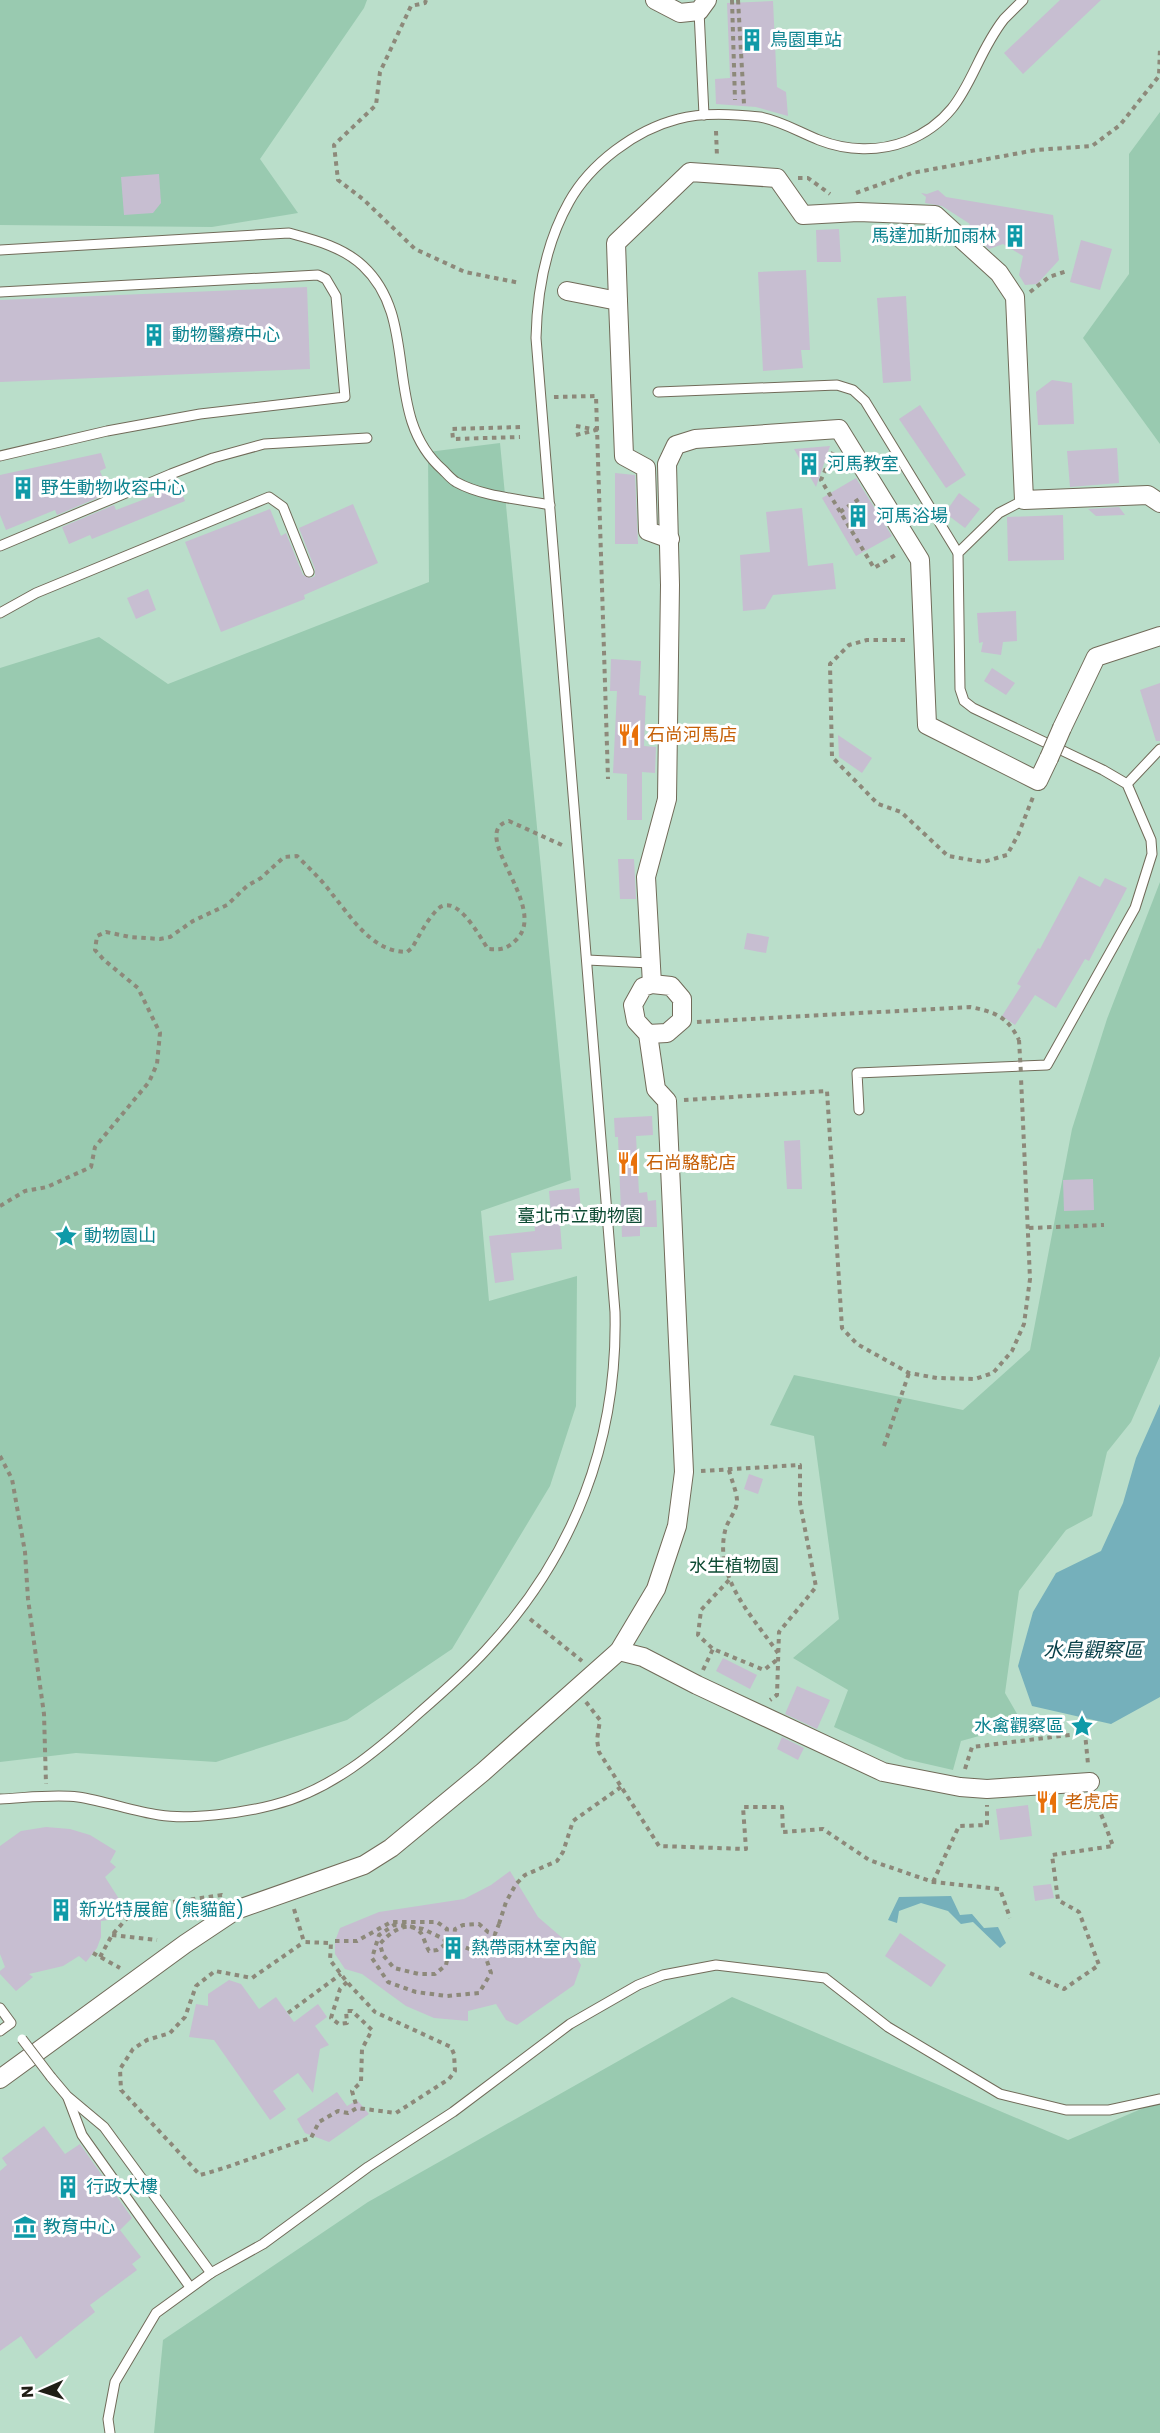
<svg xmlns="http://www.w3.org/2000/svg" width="1160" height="2433" viewBox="0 0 1160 2433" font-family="Poppins,'Noto Sans TC',sans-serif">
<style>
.green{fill:#badeca}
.forest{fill:#99cab0}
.water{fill:#75b0bb}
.building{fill:#c7bed1}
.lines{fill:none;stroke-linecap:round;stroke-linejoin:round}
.lane-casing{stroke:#716b59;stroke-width:11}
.street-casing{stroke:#716b59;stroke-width:20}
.path{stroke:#8d897a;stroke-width:4;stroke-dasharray:4.5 4.5;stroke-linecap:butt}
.lane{stroke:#fff;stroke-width:9}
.street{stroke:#fff;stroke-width:18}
.lane-bridge-casing{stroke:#716b59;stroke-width:11;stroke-linecap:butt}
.street-bridge-casing{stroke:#716b59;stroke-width:20;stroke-linecap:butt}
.path-bridge{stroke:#8d897a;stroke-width:4;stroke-dasharray:4.5 4.5;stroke-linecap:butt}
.lane-bridge{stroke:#fff;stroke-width:9}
.street-bridge{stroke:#fff;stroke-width:18}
.labels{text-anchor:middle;stroke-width:6;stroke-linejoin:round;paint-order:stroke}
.culture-label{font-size:18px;fill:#0d838f;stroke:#fff;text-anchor:start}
.food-label{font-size:18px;fill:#c56008;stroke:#fff;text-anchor:start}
.park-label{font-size:18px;fill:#0d4b33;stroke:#fff}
.water-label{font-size:20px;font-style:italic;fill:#063f48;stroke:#fff}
</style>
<rect width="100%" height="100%" fill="#f3edd8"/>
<rect class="green" x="0" y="0" width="1160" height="2433"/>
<g class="forest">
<path d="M0 0H367L364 8 260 159 298 213 212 227 0 225Z"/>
<path d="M1160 112V444L1083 338 1129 274V154Z"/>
<path d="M500 443 571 1180 481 1211 489 1301 577 1276 576 1406 550 1486 452 1649 347 1720 216 1762 76 1753 0 1762V668L99 637 168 684 429 582 428 452Z"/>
<path d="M1160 882V1356L1131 1422 1107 1452 1092 1516 1066 1530 1019 1591 1005 1693 1023 1724 961 1741 953 1770 905 1759 834 1727 848 1690 793 1658 839 1619 814 1436 770 1425 794 1375 963 1410 1030 1350 1072 1129 1107 1019Z"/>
<path d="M732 1997 1068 2140 1160 2101V2433H154L163 2340 368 2202Z"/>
</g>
<g class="water">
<path d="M1160 1404V1697L1111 1724 1032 1706 1018 1666 1033 1612 1056 1573 1101 1551 1123 1503 1136 1458Z"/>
<path d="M951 1896 960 1915 972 1914 984 1928 998 1927 1006 1943 1000 1948 973 1922 961 1924 948 1911 921 1903 899 1911 897 1923 888 1920 899 1897Z"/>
</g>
<g class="building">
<path d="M1060 0H1101L1023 74 1004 53Z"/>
<path d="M773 1 777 87 786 92 788 116 756 107 716 104 715 79 730 78 727 3Z"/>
<path d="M159 174 161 203 153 213 124 215 121 177Z"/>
<path d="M938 190 946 197 1053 215 1059 260 1037 284 1025 285 1019 275 1023 256 1003 244 989 249 966 228 970 224 942 206 925 203 926 197 921 193 927 194Z"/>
<path d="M839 229 841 262H817L816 230Z"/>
<path d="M1081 240 1112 249 1100 290 1070 282Z"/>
<path d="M806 270 810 350H801L803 368 763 371 758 272Z"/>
<path d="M307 287 310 369 0 382V300Z"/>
<path d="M906 296 911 381 883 383 877 298Z"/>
<path d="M1052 380 1072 383 1074 424 1038 425 1036 392Z"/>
<path d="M920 405 966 475 946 488 899 419Z"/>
<path d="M830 446 816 487 794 449Z"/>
<path d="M1117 448 1119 483 1070 487 1067 451Z"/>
<path d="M101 453 106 468 100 471 109 493 57 515 55 510 6 530 0 515V475Z"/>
<path d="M615 473 635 475 638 544H615Z"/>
<path d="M856 478 892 536 856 556 822 498Z"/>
<path d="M179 486 185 501 92 539 90 535 69 544 62 527 114 505 116 510Z"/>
<path d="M959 493 980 509 965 528 945 513Z"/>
<path d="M353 504 378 563 304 595 305 599 221 632 185 542 270 509 281 536 286 533 303 575 311 578 315 576V569L299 528Z"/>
<path d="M1119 507 1125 515 1096 516 1088 509Z"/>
<path d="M802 508 808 566 833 563 836 589 773 595 765 609 743 611 740 555 770 552 766 512Z"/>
<path d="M1063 515 1064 560 1008 561 1007 517Z"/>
<path d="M148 589 156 610 136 619 127 598Z"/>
<path d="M1016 611 1017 641 1003 642 1001 655 981 652 983 642 979 643 977 613Z"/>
<path d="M611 659 641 661 639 695 646 696 644 746 656 747 655 773 642 772V820H627V774L613 773 617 691H610Z"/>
<path d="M992 668 1015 683 1006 695 984 681Z"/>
<path d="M1160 683V741H1156L1140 690Z"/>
<path d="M838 735 872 758 862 773 839 757Z"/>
<path d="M618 859H634L636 899H620Z"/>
<path d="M1079 876 1100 887 1105 878 1127 888 1089 961 1085 959 1056 1008 1035 995 1015 1025 1002 1016 1021 986 1017 984 1038 948 1040 949Z"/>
<path d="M747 933 769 937 766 953 744 949Z"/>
<path d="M652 1116 653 1135 636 1136 639 1193 647 1192 648 1201 656 1200 657 1227H640V1236L622 1237 618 1137H615L614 1118Z"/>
<path d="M800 1140 802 1189H787L784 1141Z"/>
<path d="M1093 1179 1094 1210 1064 1211 1063 1180Z"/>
<path d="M579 1188 582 1222 560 1224 562 1249 511 1253 514 1280 495 1283 489 1236 535 1231 534 1217 551 1215 549 1191Z"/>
<path d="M749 1474 763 1479 758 1494 744 1489Z"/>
<path d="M723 1658 757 1675 750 1689 716 1671Z"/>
<path d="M797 1686 830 1700 817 1729 785 1714Z"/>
<path d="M782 1737 804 1748 798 1760 777 1749Z"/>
<path d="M1028 1805 1032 1836 1000 1840 996 1809Z"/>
<path d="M46 1827 70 1829 90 1835 116 1851 110 1862 116 1867 105 1877 121 1902 123 1918 101 1921V1937L97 1948 86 1962 79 1956 63 1966 29 1974 33 1977 16 1991 0 1974V1971L5 1967 0 1954V1846L21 1831Z"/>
<path d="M510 1871 538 1917 567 1942 581 1965 574 1985 517 2025 506 2020 496 2004 468 2011V2021L434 2018 406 2006 362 1974 345 1969 335 1954V1941L340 1928 379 1912 464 1899 491 1885Z"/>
<path d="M1051 1884 1054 1898 1035 1901 1033 1886Z"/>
<path d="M900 1933 946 1965 931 1987 885 1956Z"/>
<path d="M229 1980 241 1984 259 2009 276 1997 294 2022 318 2004 327 2017 315 2026 329 2045 320 2049 313 2093 298 2073 273 2091 286 2109 270 2120 214 2040 189 2037 196 2004 208 2006V1994Z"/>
<path d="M337 2092 347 2106 357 2100 369 2114 329 2142 305 2133 297 2119Z"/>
<path d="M44 2126 65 2154 80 2144 132 2218 120 2230 141 2257 132 2264 137 2270 90 2305 95 2312 36 2359 21 2336 0 2351V2171L7 2165 2 2158Z"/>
</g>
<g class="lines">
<g class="lane-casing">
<g id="lane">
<path d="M699 11 704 115"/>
<path d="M0 250 289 233C315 240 343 247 363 266 422 321 380 415 443 470 447 474 451 479 456 482 483 497 520 499 550 505"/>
<path d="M0 292 318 275 326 279 336 296 345 397 200 414 107 431 0 456"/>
<path d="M658 392 837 385 853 390 865 401 958 553"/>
<path d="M0 546 171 474 213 458 264 444 367 438"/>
<path d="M0 613 36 593 269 497 283 507 309 572"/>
<path d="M1127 784 1160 749"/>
<path d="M587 960 650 963"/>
<path d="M859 1110 857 1073 1047 1065 1135 908 1152 854 1151 840 1127 784 1103 770 973 708 964 701 960 689 958 553 999 513 1024 500"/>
<path d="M0 1799C25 1798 53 1794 78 1797 105 1801 132 1811 159 1815 190 1820 242 1813 273 1805 330 1791 377 1751 419 1713 442 1693 465 1673 486 1650 574 1556 618 1441 615 1312L536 338C537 292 546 243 569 202 590 164 635 130 678 119 703 112 734 114 760 117 781 121 799 132 819 140 847 151 879 152 907 141 970 115 968 65 1004 19 1010 13 1017 6 1023 0"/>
<path d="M0 2008 11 2023 0 2031"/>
<path d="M51 2077 67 2096 104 2127 211 2273"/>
<path d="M68 2098 82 2135 190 2287"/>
<path d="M110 2433 108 2419 115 2382 156 2313 211 2273 263 2244 368 2167 453 2112 570 2024 638 1985 663 1975 716 1965 825 1978 888 2027 1000 2094 1066 2110H1109L1160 2099"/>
</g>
</g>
<g class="street-casing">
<g id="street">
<path d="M655 0 680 13 699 11 707 0"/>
<path d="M567 291 618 301 624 456 646 468 648 531 670 539"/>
<path d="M618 301 616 243 690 172 777 178 803 215 858 212 935 215 999 273 1015 297 1024 500 1148 495 1160 503"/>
<path d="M1062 728 1096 657 1160 636"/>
<path d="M652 984 646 877 667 799 670 585 667 464 676 445 695 439 839 429 920 560 927 725 1038 781 1049 758"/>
<path d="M619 1651 643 1657 697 1685 883 1772 960 1787 987 1789 1090 1782"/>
<path d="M0 2079 185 1944 236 1910 364 1865 391 1848 483 1772 619 1651 656 1589 677 1526 684 1472 667 1101 656 1089 648 1034 636 1021 633 1005 643 987 652 984 671 986 682 999V1020L667 1033 648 1034"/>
</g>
</g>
<g class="path">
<path d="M426 0 425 3 411 6 380 72 376 105 334 145 338 180 364 200 415 249 465 272 520 283"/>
<path d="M732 0 735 100"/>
<path d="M738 0 744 104"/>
<path d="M716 131 717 157"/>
<path d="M798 178H808L830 194"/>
<path d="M856 193 912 173 1036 150 1092 146 1120 125 1159 76 1160 48"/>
<path d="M1030 292 1049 277 1067 271"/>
<path d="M554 397 596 396 608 779"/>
<path d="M576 426 598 430"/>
<path d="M520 427 452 429 453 439 520 437"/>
<path d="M576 435 596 430"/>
<path d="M833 452 821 480 874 568 897 554"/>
<path d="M840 512 862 497"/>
<path d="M905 640H867L849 645 830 664 832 757 878 804 901 812 948 856 983 862 1007 855 1018 835 1033 797"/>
<path d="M697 1022 970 1007C995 1012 1007 1016 1019 1040"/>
<path d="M684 1100 827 1091 842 1328 857 1344 909 1373 937 1378 975 1379 993 1373 1012 1351 1024 1324 1030 1279 1021 1078"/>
<path d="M0 1206 25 1191 47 1187 91 1167 95 1147 149 1082 157 1064 160 1033 138 988 104 960 95 950 97 936 106 932 130 937 160 939 170 937 193 921 227 905 247 886 261 878 284 857 297 856C309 868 322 880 332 894 352 918 372 952 407 952L412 948C419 936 426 922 435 912 454 888 478 934 488 949 502 950 507 949 517 939 549 906 466 832 509 821L564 846"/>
<path d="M1029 1228 1104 1225"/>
<path d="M884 1446 909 1373"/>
<path d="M0 1456 12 1479 25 1552 28 1599 44 1714 46 1784"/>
<path d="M729 1470C731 1479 737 1492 737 1501 737 1511 727 1521 725 1531 714 1578 753 1617 778 1653"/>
<path d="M701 1471 800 1465V1503L816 1587 779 1632 777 1695 770 1700"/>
<path d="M729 1580 701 1610 698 1635 713 1649 764 1670 778 1659"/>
<path d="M530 1619 582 1661"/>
<path d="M703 1670 713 1649"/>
<path d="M586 1702 600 1720 597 1740 599 1752 659 1846 746 1849 743 1807H782L783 1832 823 1829 869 1860 933 1882 1000 1889 1010 1918"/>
<path d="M965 1769 972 1747 1085 1733 1088 1764"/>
<path d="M933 1882 959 1826 987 1825V1805"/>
<path d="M294 1909 304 1942 331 1943 330 1960 347 1982 375 2012 451 2047 454 2054 455 2071 449 2079 396 2113 357 2108 348 2113 338 2111 319 2122 311 2138C274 2149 238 2165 200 2175L121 2090 120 2069 133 2049 147 2040 170 2033 185 2017 196 1986 215 1971 252 1978 304 1942"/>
<path d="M499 1924 506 1902 516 1884 525 1875 557 1861 563 1852 573 1821 621 1787"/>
<path d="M112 1935 157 1940"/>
<path d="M335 1941H357L391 1922H437L447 1929 446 1944 437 1950 429 1951C426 1946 424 1938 421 1933 408 1918 389 1933 380 1944L383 1955 394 1968 419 1974H435L446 1965 449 1951"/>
<path d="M93 1953 120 1968"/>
<path d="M100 1957 112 1935 137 1907 222 1895 224 1896"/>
<path d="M1030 1973 1064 1989 1099 1965 1079 1912 1058 1900 1052 1855 1113 1846 1095 1798"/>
<path d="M347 1982 340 1989 331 2018 339 2024 347 2023 346 2011H352L372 2030 362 2049 361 2082 352 2091 357 2108"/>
<path d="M288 2013 341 1974"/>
</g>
<use href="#lane" class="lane"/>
<use href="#street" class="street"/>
<g class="lane-bridge-casing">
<path id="lane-bridge" d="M22 2039 51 2077"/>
</g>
<g class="street-bridge-casing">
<path id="street-bridge" d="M1049 758 1062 728"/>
</g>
<g class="path-bridge">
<path d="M1019 1040 1021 1074"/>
<path d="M449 1951 444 1939 423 1929 408 1926 394 1925 379 1935 372 1958 388 1982 416 1992 447 1996 479 1993 491 1973 485 1955 459 1945 454 1939 455 1929 463 1925 479 1924 488 1932 495 1934 499 1924"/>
</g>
<use href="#lane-bridge" class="lane-bridge"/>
<use href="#street-bridge" class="street-bridge"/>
</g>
<defs>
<g id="building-bare" transform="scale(1.8)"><path d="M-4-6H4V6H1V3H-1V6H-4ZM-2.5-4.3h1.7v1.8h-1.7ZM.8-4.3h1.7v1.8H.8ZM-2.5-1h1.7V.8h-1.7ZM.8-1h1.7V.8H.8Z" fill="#0f9aa8" stroke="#fff" stroke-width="2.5" paint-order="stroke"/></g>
<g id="restaurant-bare" transform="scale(1.8)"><path d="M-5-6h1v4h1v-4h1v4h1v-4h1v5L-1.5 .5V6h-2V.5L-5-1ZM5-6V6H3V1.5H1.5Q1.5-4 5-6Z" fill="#e8710a" stroke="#fff" stroke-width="2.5" paint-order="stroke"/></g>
<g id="sight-bare" transform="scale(1.8)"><path d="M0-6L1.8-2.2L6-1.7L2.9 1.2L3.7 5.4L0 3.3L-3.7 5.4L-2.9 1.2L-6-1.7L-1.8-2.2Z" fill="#0f9aa8" stroke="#fff" stroke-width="2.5" paint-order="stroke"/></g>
<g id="museum-bare" transform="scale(1.8)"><path d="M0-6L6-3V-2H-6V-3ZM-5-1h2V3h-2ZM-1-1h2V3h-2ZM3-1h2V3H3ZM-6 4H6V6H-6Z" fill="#0f9aa8" stroke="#fff" stroke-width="2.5" paint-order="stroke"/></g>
</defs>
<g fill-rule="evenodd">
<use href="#building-bare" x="752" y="40"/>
<use href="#building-bare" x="1015" y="236"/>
<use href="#building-bare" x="154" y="335"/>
<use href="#building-bare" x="809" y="464"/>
<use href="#building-bare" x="23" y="488"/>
<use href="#building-bare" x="858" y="516"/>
<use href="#restaurant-bare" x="629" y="735"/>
<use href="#restaurant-bare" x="628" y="1163"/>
<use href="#sight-bare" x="66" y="1236"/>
<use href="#sight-bare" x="1082" y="1726"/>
<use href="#restaurant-bare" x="1047" y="1802"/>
<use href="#building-bare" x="61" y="1910"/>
<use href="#building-bare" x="453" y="1948"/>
<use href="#building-bare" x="68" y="2187"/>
<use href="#museum-bare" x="25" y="2227"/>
</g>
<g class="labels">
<g class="culture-label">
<text x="770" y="46">鳥園車站</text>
<text x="997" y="242" text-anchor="end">馬達加斯加雨林</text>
<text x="172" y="341">動物醫療中心</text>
<text x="827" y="470">河馬教室</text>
<text x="41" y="494">野生動物收容中心</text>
<text x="876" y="522">河馬浴場</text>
<text x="84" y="1242">動物園山</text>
<text x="1064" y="1732" text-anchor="end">水禽觀察區</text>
<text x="79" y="1916">新光特展館 (熊貓館)</text>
<text x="471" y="1954">熱帶雨林室內館</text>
<text x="86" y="2193">行政大樓</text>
<text x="43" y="2233">教育中心</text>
</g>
<g class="food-label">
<text x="647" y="741">石尚河馬店</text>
<text x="646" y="1169">石尚駱駝店</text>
<text x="1065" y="1808">老虎店</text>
</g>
<g class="park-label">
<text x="580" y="1222">臺北市立動物園</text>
<text x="734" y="1572">水生植物園</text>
</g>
<g class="water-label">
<text x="1093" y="1657">水鳥觀察區</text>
</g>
</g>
<g transform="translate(42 2391) rotate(267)" stroke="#ffffff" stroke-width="4.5" paint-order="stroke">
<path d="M0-4.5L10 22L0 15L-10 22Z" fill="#201e16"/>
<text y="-9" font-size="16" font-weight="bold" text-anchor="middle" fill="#201e16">N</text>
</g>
</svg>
